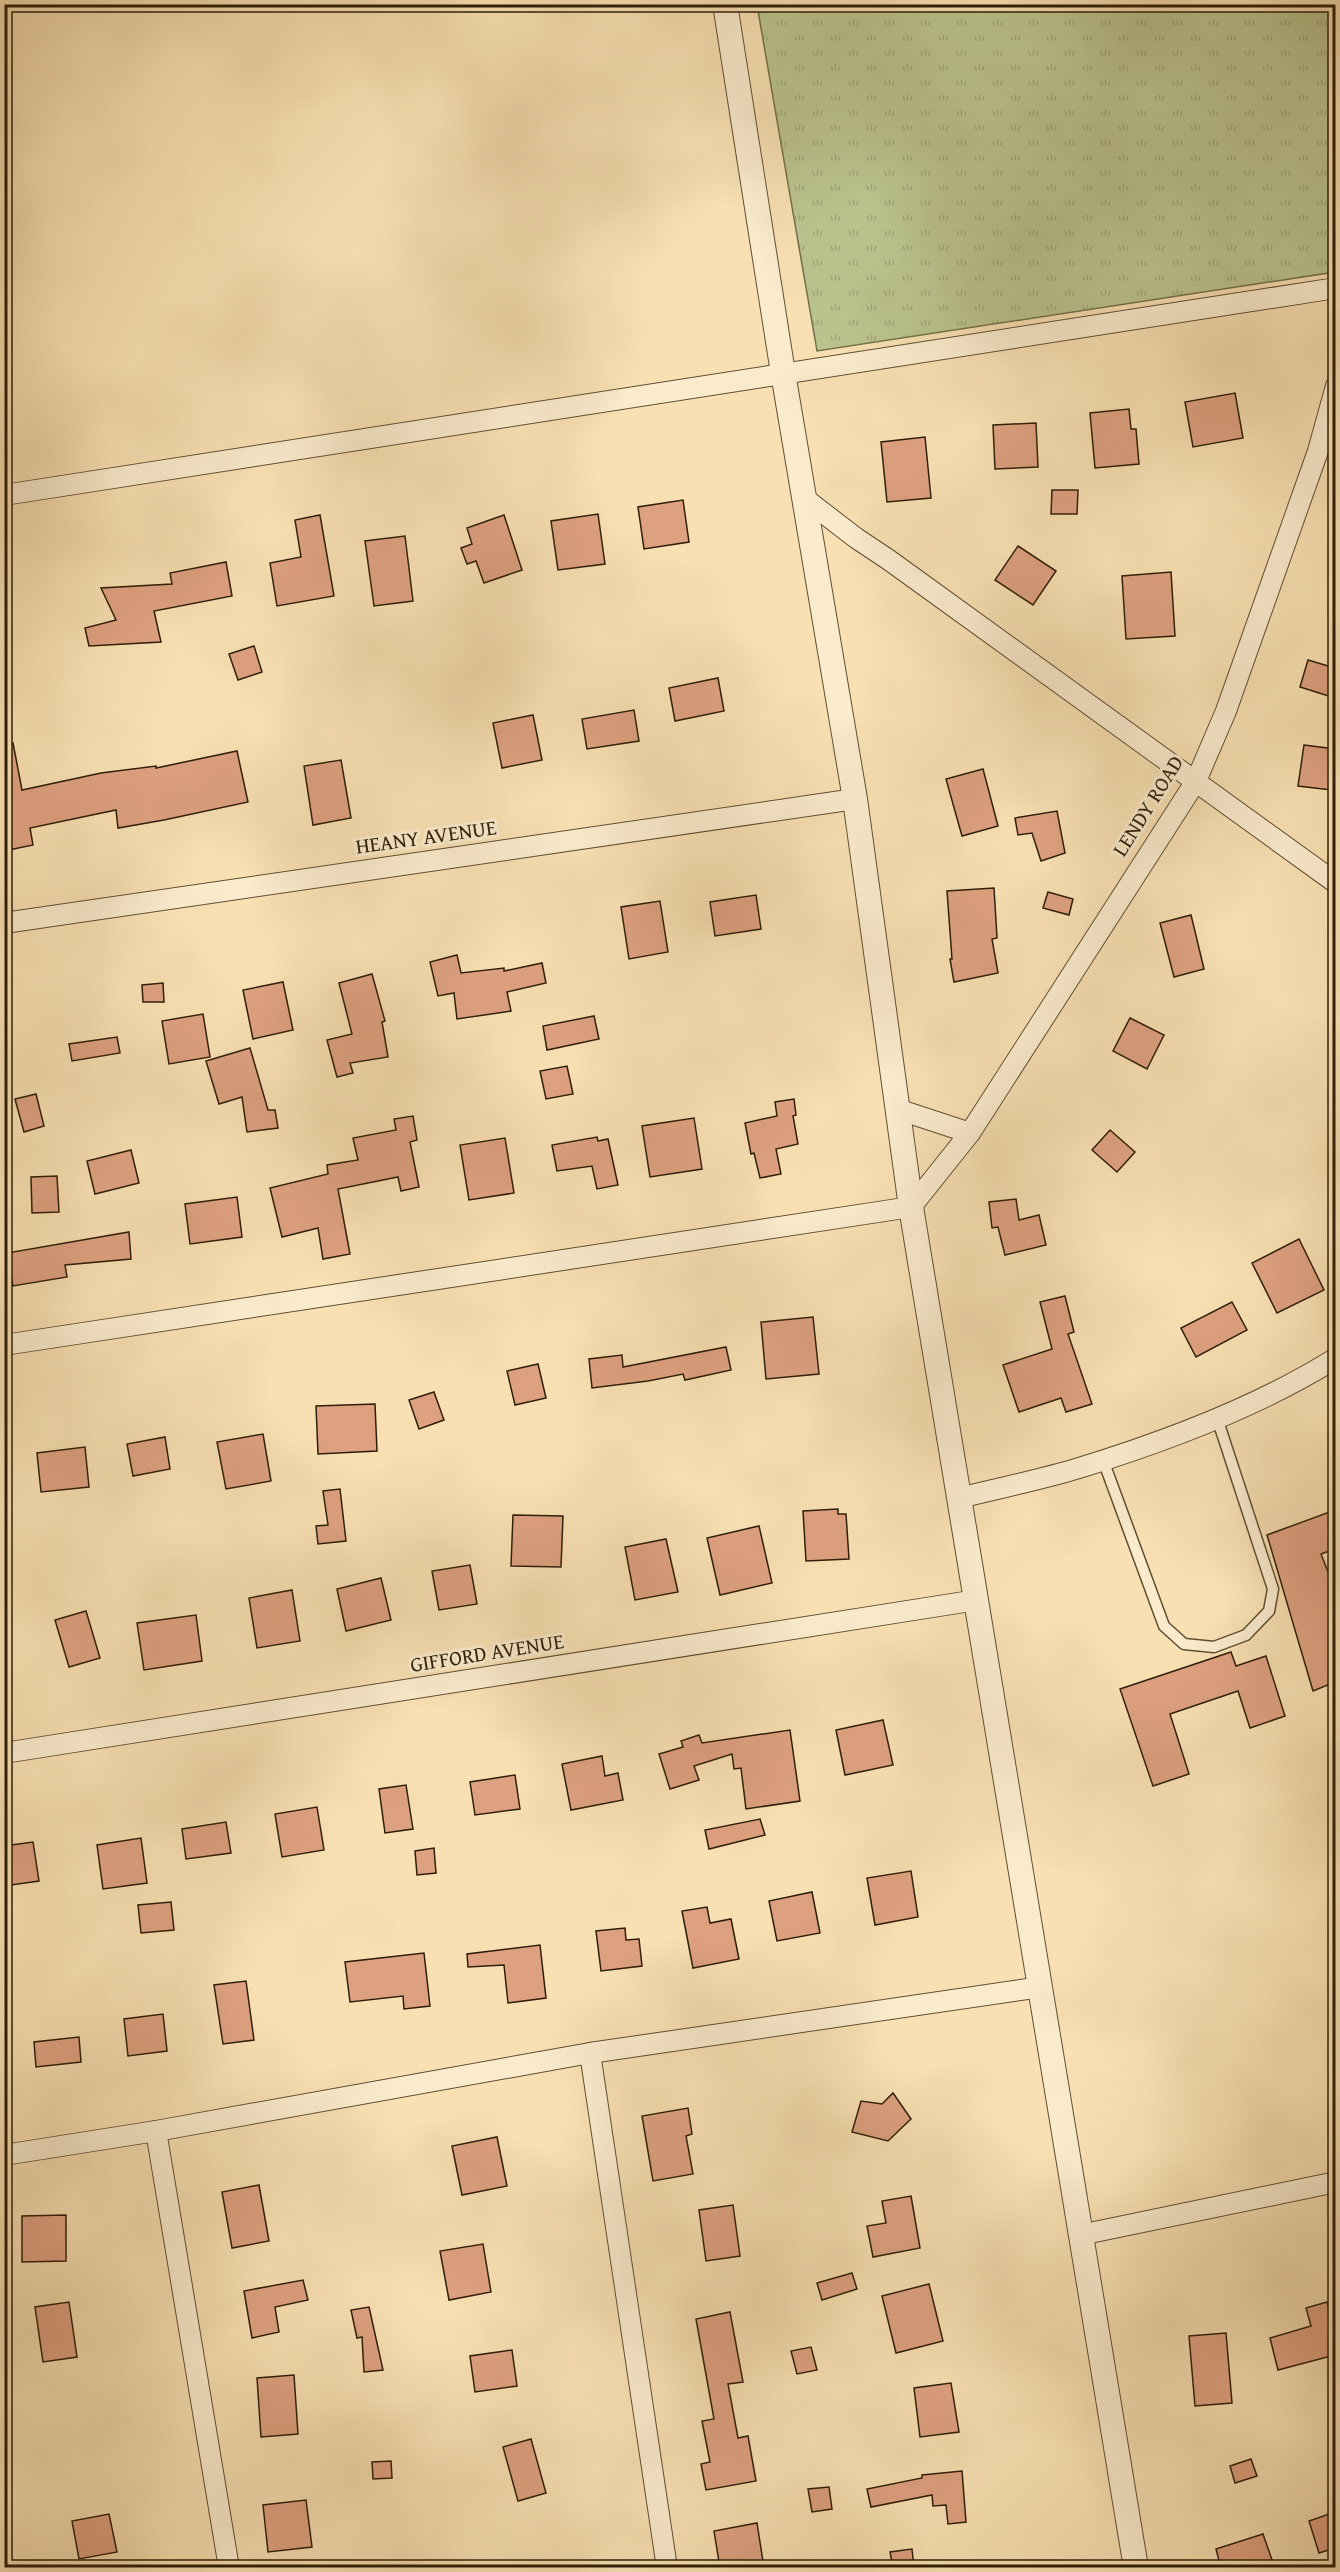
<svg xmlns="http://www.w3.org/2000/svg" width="1340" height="2572" viewBox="0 0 1340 2572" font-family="'Gentium Book Plus',serif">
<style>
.grass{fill:url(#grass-tufts);stroke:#74704b;stroke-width:1.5}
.building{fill:#dea180;stroke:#2e1e08;stroke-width:1.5}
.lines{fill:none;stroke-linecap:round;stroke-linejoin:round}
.service-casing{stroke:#604e32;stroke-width:13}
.minor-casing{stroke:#604e32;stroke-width:22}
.tertiary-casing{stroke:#604e32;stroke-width:26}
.service{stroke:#faebcd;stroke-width:10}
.minor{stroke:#faebcd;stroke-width:20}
.tertiary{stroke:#faebcd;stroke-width:24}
.labels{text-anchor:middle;stroke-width:6;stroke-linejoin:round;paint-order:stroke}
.street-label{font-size:21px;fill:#2e1e08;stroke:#faebcd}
</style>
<defs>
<pattern id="grass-tufts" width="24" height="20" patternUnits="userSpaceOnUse" patternTransform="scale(1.5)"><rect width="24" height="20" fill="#bac38e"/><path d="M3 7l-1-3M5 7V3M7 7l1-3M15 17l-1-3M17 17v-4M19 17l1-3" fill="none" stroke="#a0a779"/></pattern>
</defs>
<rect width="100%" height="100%" fill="#f8e0b2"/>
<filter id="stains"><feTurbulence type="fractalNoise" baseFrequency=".00333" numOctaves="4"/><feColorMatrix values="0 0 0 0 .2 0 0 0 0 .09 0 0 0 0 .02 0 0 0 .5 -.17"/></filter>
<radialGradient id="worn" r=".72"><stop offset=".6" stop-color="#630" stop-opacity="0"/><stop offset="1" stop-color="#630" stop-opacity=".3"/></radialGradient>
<path class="grass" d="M757 5H1335V272L817 351Z"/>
<g class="building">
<path d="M1235 393 1243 438 1193 447 1185 402Z"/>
<path d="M1129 409 1131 429H1136L1139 464 1095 468 1090 413Z"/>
<path d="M1036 423 1038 467 995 469 993 425Z"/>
<path d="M925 437 931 498 887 502 881 442Z"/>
<path d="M1052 490H1078L1077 514H1051Z"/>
<path d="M683 500 689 542 644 549 638 507Z"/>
<path d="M598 514 605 564 558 570 551 521Z"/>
<path d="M320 515 334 596 277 606 270 563 301 557 295 520Z"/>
<path d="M504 515 522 570 484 583 476 561 467 564 461 548 472 544 467 528Z"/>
<path d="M405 536 413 601 374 606 365 541Z"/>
<path d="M1018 546 1056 571 1033 605 995 580Z"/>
<path d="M226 562 232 596 154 611 161 642 89 646 85 628 116 620 101 588 172 584 170 573Z"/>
<path d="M1171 572 1175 636 1126 639 1122 576Z"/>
<path d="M254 646 262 672 238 680 229 654Z"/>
<path d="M1308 660 1335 668V698L1300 687Z"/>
<path d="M718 678 724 711 675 721 669 688Z"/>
<path d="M634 710 639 741 587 749 582 719Z"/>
<path d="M533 715 542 760 502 768 493 723Z"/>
<path d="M13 743 22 790 101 773 156 766V768L237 751 248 802 164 820 118 828 116 810 30 828 33 845 4 851V744Z"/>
<path d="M1304 745 1335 749 1331 790 1298 786Z"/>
<path d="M341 760 351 818 313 825 304 766Z"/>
<path d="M983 769 998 826 962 836 946 779Z"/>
<path d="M1057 811 1065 853 1041 861 1032 833 1018 835 1015 818Z"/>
<path d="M994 888 997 938 992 939 998 973 954 982 950 959H952L947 891Z"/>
<path d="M1048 892 1073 899 1069 915 1043 908Z"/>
<path d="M756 895 761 929 715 936 710 902Z"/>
<path d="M660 901 668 952 629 959 621 907Z"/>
<path d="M1191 915 1204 969 1174 977 1160 923Z"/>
<path d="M457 955 461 973 504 968V971L542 963 546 983 507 992 511 1011 457 1019 454 993 438 996 430 962Z"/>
<path d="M372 974 385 1021 382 1022 388 1057 350 1063 353 1073 337 1077 327 1040 352 1034 339 983Z"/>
<path d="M283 982 293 1030 253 1039 243 990Z"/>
<path d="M163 983 164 1002H143L142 985Z"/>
<path d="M203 1014 210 1057 169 1064 162 1021Z"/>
<path d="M594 1016 599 1039 547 1050 543 1026Z"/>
<path d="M1130 1018 1164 1035 1147 1069 1113 1051Z"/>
<path d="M117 1037 120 1053 72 1061 69 1044Z"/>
<path d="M250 1048 268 1110H275L278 1128 247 1132 242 1097 219 1104 206 1061Z"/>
<path d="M567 1066 573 1094 546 1099 540 1071Z"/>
<path d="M36 1094 44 1126 24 1132 15 1099Z"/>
<path d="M794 1099 796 1115 793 1116 798 1144 776 1149 781 1174 760 1178 754 1153 751 1154 745 1123 777 1116 775 1102Z"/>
<path d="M413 1116 417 1140 410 1142 419 1187 401 1191 398 1177 338 1189 350 1254 323 1259 318 1228 282 1237 270 1188 328 1174 327 1165 358 1160 353 1138 396 1130 394 1119Z"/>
<path d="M694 1118 702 1169 650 1177 642 1126Z"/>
<path d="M1110 1130 1135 1152 1117 1172 1092 1150Z"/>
<path d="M597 1137 598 1141 608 1139 618 1185 597 1189 592 1166 557 1171 552 1145Z"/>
<path d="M505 1138 514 1193 469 1200 460 1145Z"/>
<path d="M131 1150 139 1183 95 1194 87 1161Z"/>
<path d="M57 1176 59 1212 32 1213 31 1177Z"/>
<path d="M237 1197 242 1237 190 1244 185 1204Z"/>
<path d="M1016 1199 1019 1220 1039 1215 1046 1245 1005 1255 998 1227 992 1228 989 1202Z"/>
<path d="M129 1232 131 1259 65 1265 67 1277 13 1286 7 1253Z"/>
<path d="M1299 1239 1324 1290 1277 1313 1252 1263Z"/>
<path d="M1065 1296 1074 1332 1068 1334 1092 1404 1066 1412 1061 1398 1019 1412 1003 1365 1052 1349 1040 1302Z"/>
<path d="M1232 1302 1247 1330 1196 1357 1181 1328Z"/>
<path d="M813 1317 819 1374 766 1379 761 1322Z"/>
<path d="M726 1347 731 1370 685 1380 683 1374 648 1381 592 1388 589 1359 622 1355 623 1367Z"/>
<path d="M538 1364 546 1398 515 1405 507 1371Z"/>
<path d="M434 1392 444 1420 419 1429 409 1400Z"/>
<path d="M375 1404 377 1451 318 1454 316 1406Z"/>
<path d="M263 1434 271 1481 226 1489 217 1442Z"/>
<path d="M165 1437 170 1469 133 1476 127 1444Z"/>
<path d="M85 1447 89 1487 41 1492 37 1453Z"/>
<path d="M340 1489 346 1541 318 1544 316 1526 328 1525 323 1491Z"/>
<path d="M838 1509V1514H846L849 1559 806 1561 803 1511Z"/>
<path d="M1335 1510V1549L1321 1554 1335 1590V1682L1313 1691 1267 1535Z"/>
<path d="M513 1515 563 1516 561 1567 511 1566Z"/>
<path d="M759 1526 772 1583 720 1595 707 1538Z"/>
<path d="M666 1539 678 1592 635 1600 625 1547Z"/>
<path d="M470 1565 477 1604 439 1610 432 1571Z"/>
<path d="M381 1578 391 1620 346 1631 337 1589Z"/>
<path d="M292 1590 300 1641 257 1648 249 1598Z"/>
<path d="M86 1611 100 1658 69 1667 55 1620Z"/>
<path d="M196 1615 202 1661 144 1670 137 1623Z"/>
<path d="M1231 1652 1236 1666 1266 1656 1285 1716 1250 1728 1238 1691 1170 1714 1189 1774 1153 1786 1120 1689Z"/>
<path d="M883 1720 893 1765 845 1775 836 1730Z"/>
<path d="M790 1730 800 1801 746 1809 741 1768 734 1769 732 1754 694 1766 699 1780 670 1789 659 1754 683 1747 681 1741 699 1735 702 1743Z"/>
<path d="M602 1756 605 1776 618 1773 623 1800 571 1810 562 1764Z"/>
<path d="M515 1775 520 1809 475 1815 470 1782Z"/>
<path d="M406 1785 413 1829 385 1833 379 1789Z"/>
<path d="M317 1807 324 1850 282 1857 275 1814Z"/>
<path d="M760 1819 765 1835 709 1849 705 1830Z"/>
<path d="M226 1822 231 1853 186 1859 182 1829Z"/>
<path d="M141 1838 147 1883 103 1889 97 1845Z"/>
<path d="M33 1842 39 1881 4 1886V1846Z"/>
<path d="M434 1848 436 1873 417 1875 415 1851Z"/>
<path d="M911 1871 918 1917 875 1925 867 1878Z"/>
<path d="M812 1892 820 1933 777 1941 769 1901Z"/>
<path d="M171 1902 174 1930 141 1933 138 1905Z"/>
<path d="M707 1907 710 1923 731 1919 739 1959 693 1968 682 1911Z"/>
<path d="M625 1928 626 1940 639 1939 642 1966 601 1971 596 1931Z"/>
<path d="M540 1945 546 1998 508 2003 504 1965 468 1967 467 1954Z"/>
<path d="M424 1953 430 2006 404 2009 403 1996 350 2002 345 1962Z"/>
<path d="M246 1981 254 2040 223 2044 214 1985Z"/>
<path d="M163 2014 167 2051 128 2056 124 2019Z"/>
<path d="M79 2037 81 2062 36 2067 34 2042Z"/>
<path d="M893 2093 911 2119 888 2141 852 2132 861 2101 882 2104Z"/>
<path d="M688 2108 692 2134 686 2136 693 2174 653 2181 642 2116Z"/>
<path d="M497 2137 507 2186 462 2195 452 2146Z"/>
<path d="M259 2185 269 2241 232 2248 222 2192Z"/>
<path d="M911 2196 920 2248 873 2257 867 2226 886 2223 882 2201Z"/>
<path d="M733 2205 740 2256 706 2261 699 2210Z"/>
<path d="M66 2215V2261L22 2262V2216Z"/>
<path d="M483 2244 491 2292 449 2300 440 2251Z"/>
<path d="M852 2273 857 2289 822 2300 817 2283Z"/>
<path d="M303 2280 308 2300 275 2307 279 2332 252 2338 244 2291Z"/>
<path d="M929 2284 943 2341 896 2353 882 2296Z"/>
<path d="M69 2302 77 2357 43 2362 35 2307Z"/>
<path d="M1327 2302 1335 2336V2355L1278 2370 1270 2338 1311 2326 1306 2308Z"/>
<path d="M369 2307 383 2370 364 2372 362 2337 357 2338 351 2310Z"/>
<path d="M730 2312 743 2382 728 2384 738 2438 748 2436 756 2481 706 2490 701 2464 710 2462 702 2421 714 2419 696 2319Z"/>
<path d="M1226 2333 1232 2403 1195 2406 1189 2336Z"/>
<path d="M811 2347 817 2370 797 2374 791 2351Z"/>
<path d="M512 2350 517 2386 475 2392 470 2356Z"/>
<path d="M294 2375 298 2434 261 2437 257 2378Z"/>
<path d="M951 2383 959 2432 920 2437 914 2388Z"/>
<path d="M531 2439 546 2493 518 2501 503 2447Z"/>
<path d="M1251 2459 1257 2476 1235 2483 1230 2466Z"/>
<path d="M391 2461 392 2478 373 2479 372 2462Z"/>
<path d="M962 2471 966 2522 948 2524 946 2505 933 2506 932 2495 871 2507 867 2489 922 2478V2475Z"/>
<path d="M829 2487 832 2509 812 2512 808 2489Z"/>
<path d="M306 2500 312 2547 268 2552 263 2505Z"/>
<path d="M1335 2512V2548L1319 2553 1309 2521Z"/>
<path d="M109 2514 117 2552 79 2559 72 2521Z"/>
<path d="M757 2523 764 2568H720L714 2531Z"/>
<path d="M1263 2534 1272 2560 1249 2568H1221L1216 2549Z"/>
<path d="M912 2549 914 2568H893L890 2552Z"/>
</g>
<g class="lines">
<g class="service-casing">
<path id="service" d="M1103 1460 1164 1626 1184 1644 1214 1647 1246 1635 1269 1611 1273 1589 1217 1418"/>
</g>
<g class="minor-casing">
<g id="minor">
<path d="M4 495 1336 288"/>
<path d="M804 498 856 538 889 560 1336 883"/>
<path d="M4 923 855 799"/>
<path d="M897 1109 970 1133"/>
<path d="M4 1345 911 1207 970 1133 1196 781 1226 711 1318 451 1336 386"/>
<path d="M959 1498C999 1488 1040 1480 1079 1468 1167 1441 1258 1407 1336 1358"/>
<path d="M4 1753 977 1600"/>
<path d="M590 2053 667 2568"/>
<path d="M156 2131 229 2568"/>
<path d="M4 2155 156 2131 590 2053 1041 1987"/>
<path d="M1080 2235 1336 2182"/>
</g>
</g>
<g class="tertiary-casing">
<path id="tertiary" d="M725 4 783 373 855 799 911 1207 1136 2568"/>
</g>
<use href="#service" class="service"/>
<use href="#minor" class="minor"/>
<use href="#tertiary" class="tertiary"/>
</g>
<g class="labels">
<g class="street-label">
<text transform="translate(1148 806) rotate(-58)" y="7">LENDY ROAD</text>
<text transform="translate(426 837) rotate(-8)" y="7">HEANY AVENUE</text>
<text transform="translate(487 1653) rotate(-9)" y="7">GIFFORD AVENUE</text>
</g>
</g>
<rect width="1340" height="2572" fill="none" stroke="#f8e0b2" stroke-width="24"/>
<rect x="6" y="6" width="1328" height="2560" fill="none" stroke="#2e1e08" stroke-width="3"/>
<rect x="12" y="12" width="1316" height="2548" fill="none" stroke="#2e1e08" stroke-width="1.5"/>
<rect width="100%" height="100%" filter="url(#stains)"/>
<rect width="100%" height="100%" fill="url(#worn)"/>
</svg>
